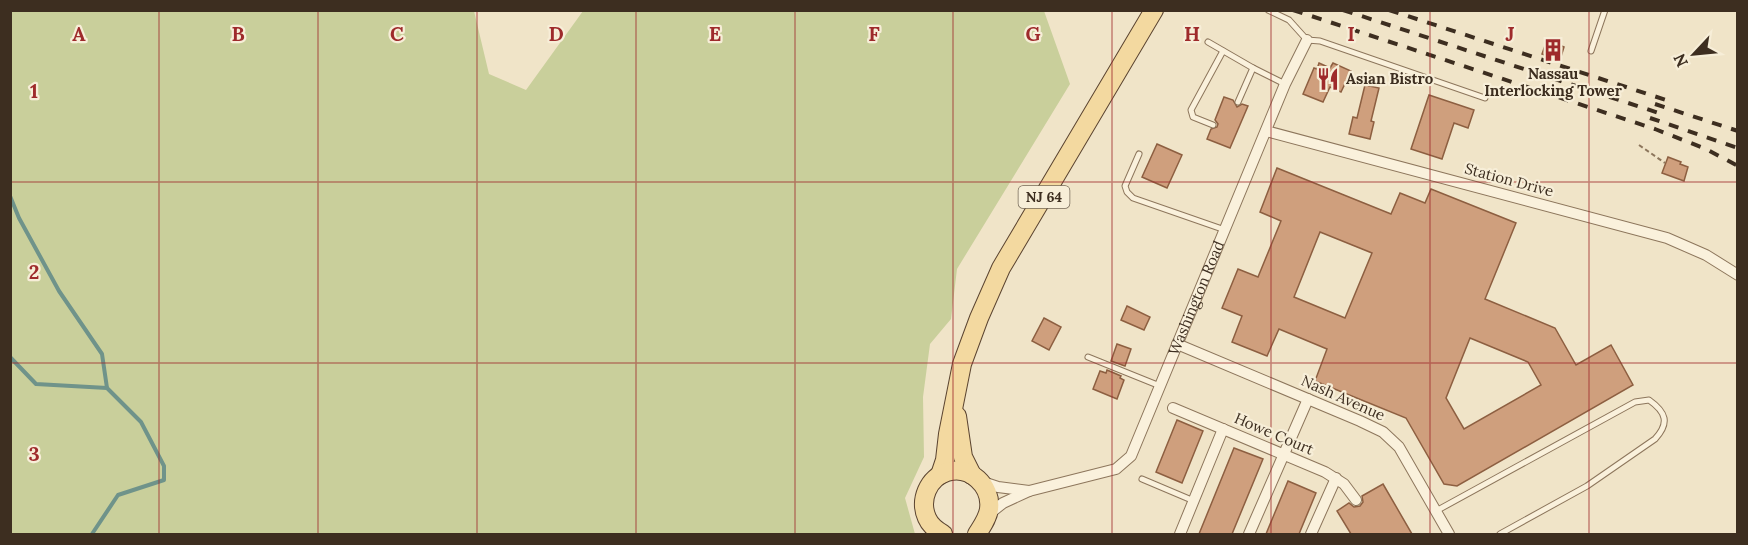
<svg xmlns="http://www.w3.org/2000/svg" width="1748" height="545" viewBox="0 0 1748 545" font-family="Lora,serif">
<style>
.green{fill:#c9cf9b}
.lines{fill:none;stroke-linecap:round;stroke-linejoin:round}
.stream{stroke:#6f938a;stroke-width:4}
.building{fill:#cf9f7d;stroke:#8d5f41;stroke-width:1.5;fill-rule:evenodd}
.lane-casing{stroke:#8d765c;stroke-width:7}
.street-casing{stroke:#8d765c;stroke-width:12}
.primary-casing{stroke:#5b4430;stroke-width:20}
.path{stroke:#8d765c;stroke-width:2;stroke-dasharray:4.5 3;stroke-linecap:butt}
.lane{stroke:#faf1dc;stroke-width:5}
.street{stroke:#faf1dc;stroke-width:10}
.primary{stroke:#f3d9a0;stroke-width:18}
.rail{stroke:#3d2e20;stroke-width:4;stroke-dasharray:10 10;stroke-linecap:butt}
.grid{fill:none;stroke:#9e2a2b;stroke-width:1.5;stroke-opacity:0.55}
.labels{text-anchor:middle;stroke-width:4.5;stroke-linejoin:round;paint-order:stroke}
.shield{fill:#f7eed8;stroke:#756857;stroke-width:1.5}
.shield-label{font-size:14px;font-weight:bold;fill:#3d2e20}
.poi-label{font-size:15px;font-weight:bold;fill:#3d2e20;stroke:#f7eed8}
.street-label{font-size:15px;fill:#3d2e20;stroke:#f7eed8}
.grid-label{font-size:20px;text-anchor:middle;font-weight:bold;fill:#9e2a2b;stroke:#f7eed8;stroke-width:4.5;stroke-linejoin:round;paint-order:stroke}
</style>
<rect width="100%" height="100%" fill="#f0e4c8"/>
<path class="green" d="M11 10 474 11 489 74 526 90 583 11H1044L1070 84 957 269 951 319 930 344 923 397 924 457 905 498 915 534H11Z"/>
<g class="lines">
<g class="stream">
<path d="M10 196 19 218 59 291 102 354 107 388"/>
<path d="M10 357 36 384 107 388 141 422 164 466V480L118 495 92 534"/>
</g>
</g>
<g class="building">
<path d="M1547 40 1564 47 1560 60 1542 54Z"/>
<path d="M1319 63 1330 68 1333 63 1351 71 1341 92 1330 87 1323 102 1303 94 1314 68 1317 69Z"/>
<path d="M1365 85 1379 88 1371 121 1374 122 1370 139 1349 134 1353 117 1357 118Z"/>
<path d="M1429 95 1474 110 1468 128 1454 123 1442 159 1411 149Z"/>
<path d="M1224 97 1233 100 1237 107 1242 104 1248 106 1230 148 1207 139 1211 129 1217 127 1218 124 1215 120Z"/>
<path d="M1157 144 1182 155 1167 188 1142 177Z"/>
<path d="M1668 157 1681 162 1680 164 1688 167 1684 181 1662 173Z"/>
<path d="M1277 168 1391 214 1400 193 1425 203 1431 189 1516 223 1485 299 1555 328 1576 365 1611 345 1633 385 1457 486 1444 484 1406 418 1315 381 1327 349 1279 329 1267 356 1232 342 1242 316 1222 308 1238 269 1258 277 1281 221 1260 212ZM1320 232 1372 253 1345 318 1294 297ZM1470 338 1528 362 1541 385 1464 429 1446 398Z"/>
<path d="M1127 306 1150 317 1144 330 1121 320Z"/>
<path d="M1044 318 1061 327 1049 350 1032 341Z"/>
<path d="M1117 344 1131 349 1125 366 1111 361Z"/>
<path d="M1107 370 1121 376 1120 378 1124 380 1117 399 1093 389 1100 371 1106 373Z"/>
<path d="M1177 420 1203 431 1182 483 1156 472Z"/>
<path d="M1234 448 1263 459 1232 534H1199Z"/>
<path d="M1288 481 1316 493 1299 534H1266Z"/>
<path d="M1383 484 1412 534H1351L1337 511 1349 503 1354 507 1360 506 1363 502 1362 496Z"/>
</g>
<g class="lines">
<g class="lane-casing">
<g id="lane">
<path d="M1268 10 1289 20 1307 40 1320 41 1485 98"/>
<path d="M1208 42 1253 68 1285 84"/>
<path d="M1591 51 1605 10"/>
<path d="M1238 102 1253 68"/>
<path d="M1213 125 1193 117 1191 110 1223 51"/>
<path d="M1139 154 1125 186 1127 192 1133 198 1225 230"/>
<path d="M1088 357 1160 386"/>
<path d="M1142 479 1194 501"/>
<path d="M1436 511 1635 402 1649 400C1666 412 1670 423 1655 439L1587 486 1500 534"/>
</g>
</g>
<g class="street-casing">
<g id="street">
<path d="M1266 131 1667 238 1706 255 1738 275"/>
<path d="M1177 344 1360 421 1383 432 1399 447 1449 534"/>
<path d="M1173 408 1325 472 1344 484 1356 500"/>
<path d="M983 482 998 487 1029 491"/>
<path id="s1" d="M989 514 1003 503 1029 491 1116 469 1131 456 1285 84 1307 40"/>
<path d="M1180 534 1223 429"/>
<path d="M1249 534 1308 399"/>
<path d="M1311 534 1336 478"/>
</g>
</g>
<g class="primary-casing">
<g id="primary">
<path d="M957 416 963 457 972 475"/>
<path d="M940 475 945 460 948 434 962 364 979 318 1001 268 1154 10"/>
<path d="M943 534C936 530 930 525 927 518 919 500 928 478 947 472 970 465 992 486 989 509 988 518 982 526 977 534"/>
</g>
</g>
<path class="path" d="M1639 145 1665 163"/>
<use href="#lane" class="lane"/>
<use href="#street" class="street"/>
<use href="#primary" class="primary"/>
<g class="rail">
<path d="M1293 10 1655 129 1706 149 1738 166"/>
<path d="M1343 10 1662 114"/>
<path d="M1389 10 1666 100"/>
<path d="M1655 104 1738 131"/>
<path d="M1650 118 1738 148"/>
</g>
</g>
<path class="grid" d="M159 10V534M318 10V534M477 10V534M636 10V534M795 10V534M953 10V534M1112 10V534M1271 10V534M1430 10V534M1589 10V534M10 182H1738M10 363H1738"/>
<defs>
<g id="building-bare" transform="scale(1.8)"><path d="M-4-6H4V6H1V3H-1V6H-4ZM-2.5-4.3h1.7v1.8h-1.7ZM.8-4.3h1.7v1.8H.8ZM-2.5-1h1.7V.8h-1.7ZM.8-1h1.7V.8H.8Z" fill="#9e2a2b" stroke="#f7eed8" stroke-width="2.5" paint-order="stroke"/></g>
<g id="restaurant-bare" transform="scale(1.8)"><path d="M-5-6h1v4h1v-4h1v4h1v-4h1v5L-1.5 .5V6h-2V.5L-5-1ZM5-6V6H3V1.5H1.5Q1.5-4 5-6Z" fill="#9e2a2b" stroke="#f7eed8" stroke-width="2.5" paint-order="stroke"/></g>
</defs>
<g fill-rule="evenodd">
<use href="#building-bare" x="1553" y="50"/>
<use href="#restaurant-bare" x="1328" y="79"/>
</g>
<g class="labels">
<rect class="shield" x="1018.5" y="186" width="51" height="22" rx="4.5"/>
<g class="shield-label">
<text x="1044" y="202">NJ 64</text>
</g>
<g class="poi-label">
<text x="1553" y="79">Nassau<tspan x="1553" dy="17">Interlocking Tower</tspan></text>
<text x="1346" y="84" text-anchor="start">Asian Bistro</text>
</g>
<g class="street-label">
<text transform="translate(1509 180) rotate(15)" y="5">Station Drive</text>
<text dy="5" stroke="none"><textPath href="#s1" startOffset="327">Washington Road</textPath></text>
<text transform="translate(1343 398) rotate(24)" y="5">Nash Avenue</text>
<text transform="translate(1274 434) rotate(23)" y="5">Howe Court</text>
</g>
</g>
<g class="grid-label">
<text x="79" y="41">A</text>
<text x="238" y="41">B</text>
<text x="397" y="41">C</text>
<text x="556" y="41">D</text>
<text x="715" y="41">E</text>
<text x="874" y="41">F</text>
<text x="1033" y="41">G</text>
<text x="1192" y="41">H</text>
<text x="1351" y="41">I</text>
<text x="1510" y="41">J</text>
<text x="34" y="98">1</text>
<text x="34" y="279">2</text>
<text x="34" y="461">3</text>
</g>
<rect width="1748" height="545" fill="none" stroke="#3d2e20" stroke-width="24"/>
<g transform="translate(1694 54) rotate(244)" stroke="#f7eed8" stroke-width="4.5" paint-order="stroke">
<path d="M0-4.5L10 22L0 15L-10 22Z" fill="#3d2e20"/>
<text y="-9" font-size="16" font-weight="bold" text-anchor="middle" fill="#3d2e20">N</text>
</g>
</svg>
